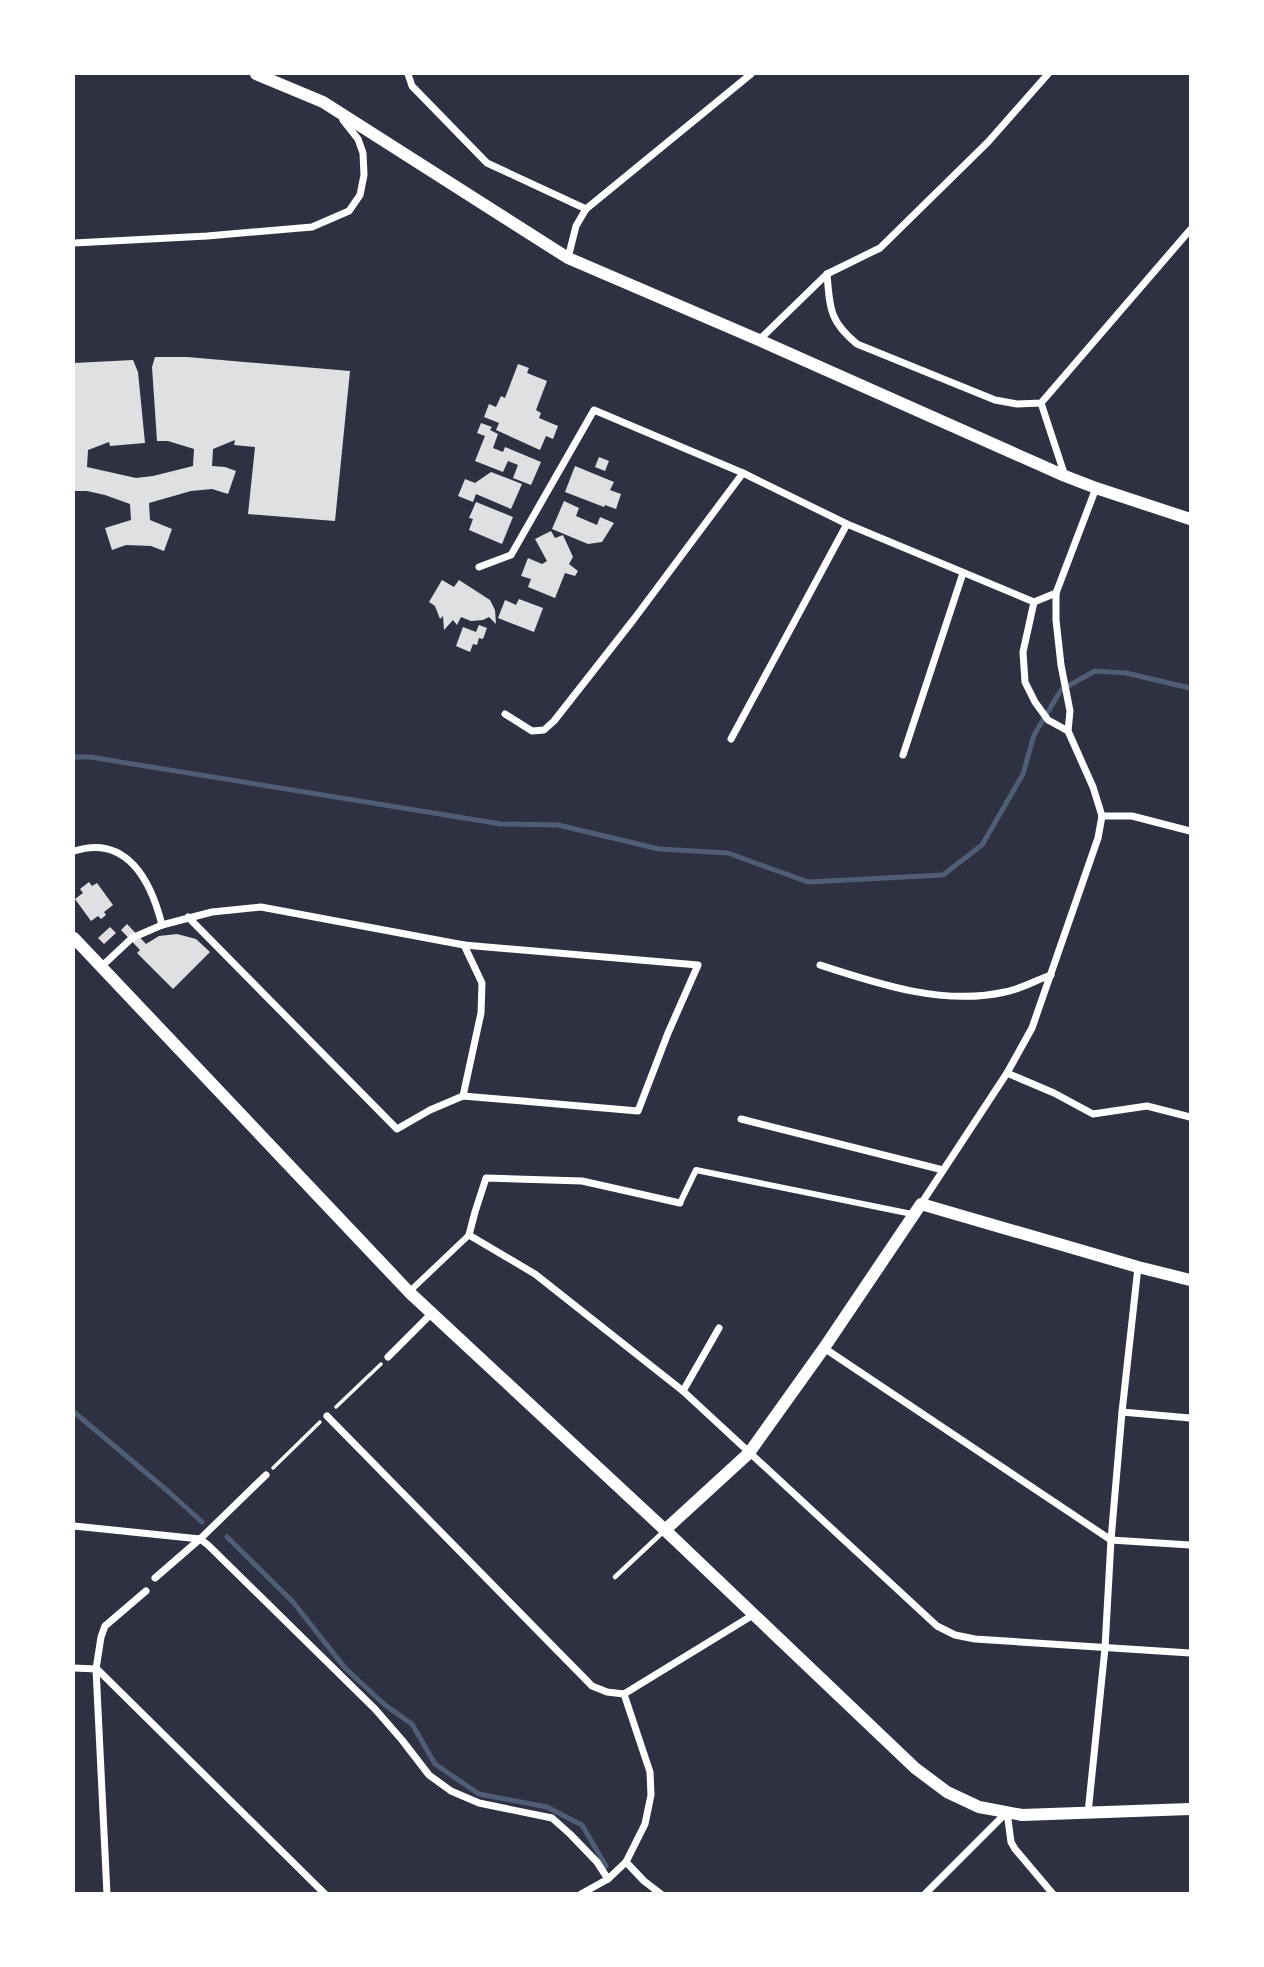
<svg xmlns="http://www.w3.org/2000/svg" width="1264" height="1967" viewBox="0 0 1264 1967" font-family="Lora,serif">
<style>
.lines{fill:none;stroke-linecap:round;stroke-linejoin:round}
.stream{stroke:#4f5d75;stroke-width:5}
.building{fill:#e0e0e3}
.path{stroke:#fff;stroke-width:3.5}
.service{stroke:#fff;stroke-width:4.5}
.pedestrian{stroke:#fff;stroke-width:6}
.minor{stroke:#fff;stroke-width:7}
.tertiary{stroke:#fff;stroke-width:12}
</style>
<rect width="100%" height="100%" fill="#2d3142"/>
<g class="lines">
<g class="stream">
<path d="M74 757H90L501 824 558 825 659 849 728 853 808 882 943 875 982 845 1023 774 1034 735 1061 690 1095 671 1126 673 1190 688"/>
<path d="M74 1412 170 1493 202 1522"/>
<path d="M227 1537 293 1602 345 1668 385 1705 412 1724 435 1764 479 1794 547 1807 582 1825 606 1866"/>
</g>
</g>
<g class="building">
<path d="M155 357H187L350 371 335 521 248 514 255 447 234 445 235 440 213 449 212 466 225 467 236 471 228 494 212 489 191 491 149 503 150 520 172 529 164 551 151 546 126 545 112 550 105 528 131 520 130 504 105 495 87 491H74V363L133 360 138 372 145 443 110 446 109 442 88 450 87 467 136 478 153 476 193 466 194 449 168 441H157L152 367Z"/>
<path d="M518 364 529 368 527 373 547 381 536 410 541 413 539 418 558 426 553 439 546 436 540 450 496 430 499 423 484 417 489 404 496 407 501 396 505 398Z"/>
<path d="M481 423 492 427 490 430 498 434 493 448 503 452 505 447 541 462 531 485 513 478 518 465 508 461 503 472 475 461 485 436 477 433Z"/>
<path d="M599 457 609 461 605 471 595 467Z"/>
<path d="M575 466 614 482 610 490 621 494 616 509 605 505 604 507 565 492Z"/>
<path d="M491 472 522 484 511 509 476 494 473 502 458 496 465 479 475 483Z"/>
<path d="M564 501 579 508 576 516 597 525 600 517 614 523 602 542 588 544 552 529Z"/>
<path d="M476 502 513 517 502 544 469 530 473 519 469 518Z"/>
<path d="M551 531 555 538 563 535 573 557 569 564 578 571 575 576 565 573 555 598 528 587 531 579 521 576 528 558 542 564 547 561 535 539Z"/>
<path d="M442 580 454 587 459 580 490 600 495 610 496 624 489 617 483 620 471 621 461 617 457 625 453 620 444 630 443 616 440 619 435 606 429 602Z"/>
<path d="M519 599 543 608 534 632 498 618 505 600 516 605Z"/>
<path d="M479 625 487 628 483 639 479 638 477 645 473 644 470 652 456 646 463 627 476 632Z"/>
<path d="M89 882 92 886 97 883 113 905 104 912 106 915 101 919 98 916 91 921 75 899 83 893 80 889Z"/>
<path d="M127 924 146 944 159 936 177 934 196 939 210 952 173 989 137 953 140 950 121 930Z"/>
<path d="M110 927 116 933 104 944 98 938Z"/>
</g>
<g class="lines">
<g class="path">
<path d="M336 1407 381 1364"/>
<path d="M273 1468 320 1422"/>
</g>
<path class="service" d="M615 1577 663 1532"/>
<g class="pedestrian">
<path d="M680 1203 696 1170 912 1214"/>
<path d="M410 1291 469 1235"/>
</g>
<g class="minor">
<path d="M408 74 412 86 487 163 586 209"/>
<path d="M74 243 207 236 312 227 349 211 360 195 364 175 363 153 358 139 343 120"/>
<path d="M568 258 576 226 586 209 751 74"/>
<path d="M827 274C830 308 829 321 857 344L995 400 1017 404 1041 403 1190 230"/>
<path d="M759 340 827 274 880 248 988 142 1048 74"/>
<path d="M1041 403 1065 476"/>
<path d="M479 567 511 555 594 410 743 473 847 524 1034 602"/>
<path d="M1056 593 1034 602 1023 652 1025 682 1035 702 1048 720 1068 731"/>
<path d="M505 714 532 731 544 730 554 721 634 619 743 473"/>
<path d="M731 739 847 524"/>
<path d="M903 755 963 573"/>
<path d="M1102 816H1132L1190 831"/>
<path d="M74 851C127 834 151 881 162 925"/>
<path d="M820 965C878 984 944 1006 1005 992 1021 989 1036 980 1051 975"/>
<path d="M101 967 132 938 162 925 212 912 261 907 464 945 698 965 668 1033 638 1111 463 1096 430 1110 397 1129 188 917"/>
<path d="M1007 1073 1054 1093 1093 1114 1147 1106 1190 1117"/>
<path d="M463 1096 481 1013 482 983 464 945"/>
<path d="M741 1119 943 1170"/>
<path d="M680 1203 582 1181 486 1178 475 1212 469 1235 535 1274 683 1391 937 1626 955 1635 975 1639 1190 1653"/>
<path d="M921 1204 1007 1073 1032 1028 1098 838 1102 816 1093 787 1068 731 1070 711 1061 665 1056 620V593L1096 488"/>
<path d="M824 1348 1111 1540 1190 1545"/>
<path d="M388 1357 432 1313"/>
<path d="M683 1391 719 1328"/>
<path d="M1122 1412 1190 1418"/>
<path d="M327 1416 592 1686 607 1692 624 1694"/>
<path d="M74 1526 200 1539 208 1545 375 1709 402 1740 429 1775 451 1791 479 1803 552 1818 570 1834 597 1862 608 1879"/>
<path d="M155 1578 200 1539 266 1475"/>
<path d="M74 1668 96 1669"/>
<path d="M97 1669 325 1894"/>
<path d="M624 1694 753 1615"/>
<path d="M1007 1812 1011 1842 1015 1849 1053 1894"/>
<path d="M1088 1813 1105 1648 1111 1540 1122 1412 1138 1267"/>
<path d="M626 1862 644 1881 661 1894"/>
<path d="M107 1894 96 1669 101 1637 105 1626 146 1591"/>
<path d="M581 1894 608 1879 626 1862 645 1824 651 1795 650 1772 624 1694"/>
<path d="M925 1894 1006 1813"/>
</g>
<g class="tertiary">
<path d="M256 74 323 102 568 258 759 340 1065 476 1096 488 1190 519"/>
<path d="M74 938 409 1292 665 1530 915 1768 947 1792 979 1807 1022 1815 1190 1809"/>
<path d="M665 1530 749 1453 824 1348 921 1204 1138 1267 1190 1280"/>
</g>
</g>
<rect width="1264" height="1967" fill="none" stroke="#ffffff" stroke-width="150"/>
</svg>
